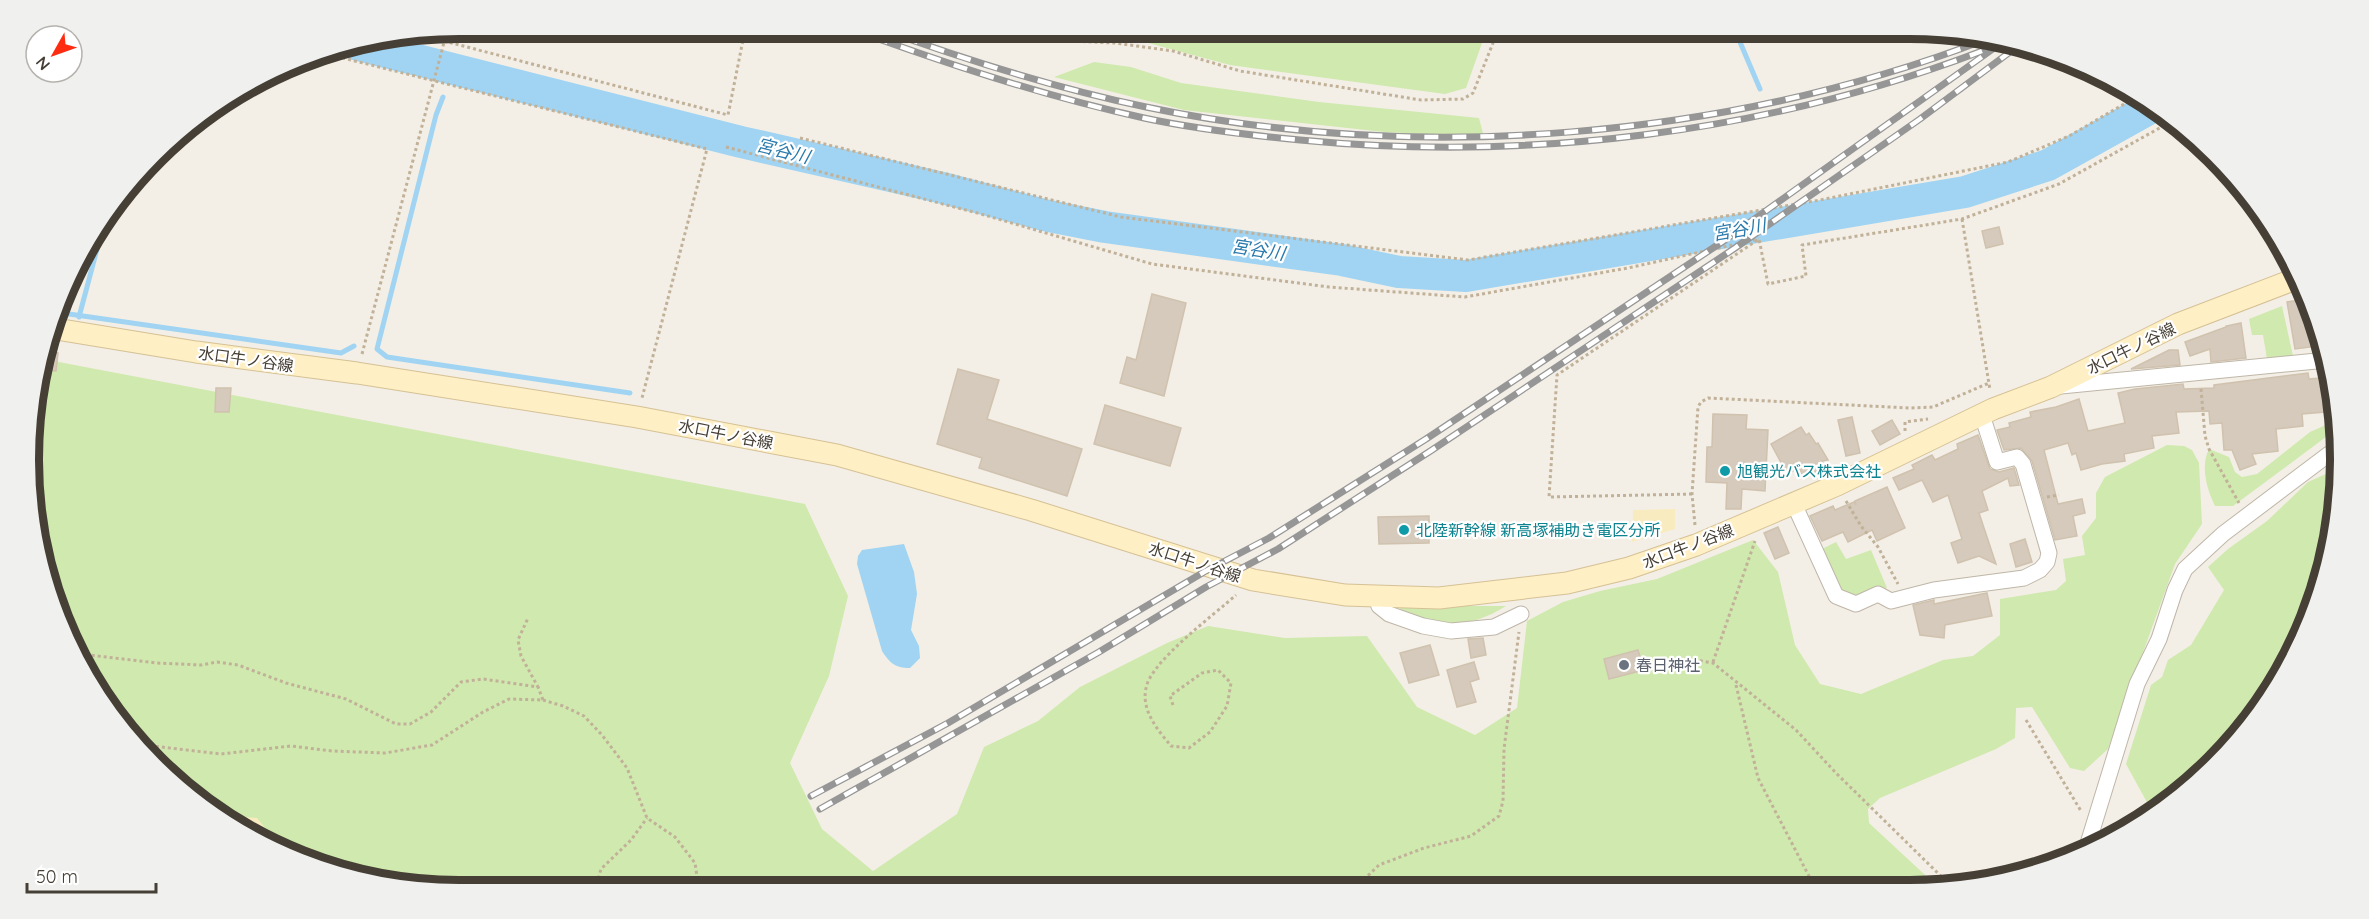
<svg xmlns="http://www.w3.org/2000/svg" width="2369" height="919" viewBox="0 0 2369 919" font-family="Quicksand,'Noto Sans JP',sans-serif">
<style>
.green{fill:#d0e9ae}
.sand{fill:#f9ebc0}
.water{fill:#a0d4f2}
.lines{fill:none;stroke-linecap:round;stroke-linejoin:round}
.stream{stroke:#a0d4f2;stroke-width:5}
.river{stroke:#a0d4f2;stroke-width:32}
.building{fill:#d5cabb;stroke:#d0c2ae;stroke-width:1.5}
.minor-casing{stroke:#bfb6a8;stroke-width:17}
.secondary-casing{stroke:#d5c195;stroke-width:23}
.path{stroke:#c1b199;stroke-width:3;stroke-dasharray:3 3;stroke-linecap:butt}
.minor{stroke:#fff;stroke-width:15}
.secondary{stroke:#ffefc4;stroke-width:21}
.rail-casing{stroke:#969696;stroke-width:7}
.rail{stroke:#fff;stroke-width:4.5;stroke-dasharray:14;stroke-linecap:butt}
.culture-dot{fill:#0f9aa8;stroke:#fff;stroke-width:2}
.worship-dot{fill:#6b7280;stroke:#fff;stroke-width:2}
.labels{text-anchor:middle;stroke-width:4.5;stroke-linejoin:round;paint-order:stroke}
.street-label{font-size:16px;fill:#463f35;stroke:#fff}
.culture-label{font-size:16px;fill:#0d838f;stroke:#fff;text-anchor:start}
.worship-label{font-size:16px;fill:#5b616d;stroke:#fff;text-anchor:start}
.water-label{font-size:18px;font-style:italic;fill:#2b7aac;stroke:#fff}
.rim{fill:none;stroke:#463f35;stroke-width:8}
</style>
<rect width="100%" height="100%" fill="#f3efe6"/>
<g class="green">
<path d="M1080 29 1487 28V29L1466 88 1445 94 1230 65 1126 37Z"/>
<path d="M1094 62 1131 67 1181 83 1319 102 1479 118 1484 137 1384 132 1184 110 1054 77Z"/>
<path d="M2282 306 2293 356 2267 359 2263 335H2252L2249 319Z"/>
<path d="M43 359 805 504 848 596 829 676 790 763 822 829 873 871 957 814 984 747 1038 721 1080 687 1167 643 1208 626 1285 638 1367 636 1417 707 1475 735 1517 708 1527 621 1563 602 1600 591 1657 579 1753 540 1778 572 1795 645 1820 684 1861 694 1943 660 1973 656 2000 635V599L2056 590 2066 581 2063 559 2085 555 2082 536 2096 518V493L2105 477 2167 445 2184 446 2192 450 2199 463 2202 524 2175 564 2108 749 2084 771 2070 768 2032 707 2016 708 2015 738 1996 749 1880 798 1868 809 1869 823 1938 887 459 890 348 876 269 846 197 802 101 699 61 624 37 544 32 403Z"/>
<path d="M2337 420 2338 428 2233 506H2215C2207 490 2200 466 2209 449L2229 457 2235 472 2242 477 2257 474 2310 432Z"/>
<path d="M2339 468 2340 488 2326 571 2268 699 2194 783 2156 809 2149 806 2126 764 2151 685 2162 677 2168 660 2191 645 2224 590 2208 567 2228 549 2267 521 2308 482Z"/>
<path d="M1836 542 1846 559 1871 550 1887 588 1854 599 1839 594 1820 550Z"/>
<path d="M1397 606H1506C1473 627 1430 634 1397 606Z"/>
</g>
<g class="sand">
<path d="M1675 509V529L1632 542 1633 510Z"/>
<path d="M219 815 257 818 266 829 268 839 265 843Z"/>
</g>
<path class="water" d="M904 544 914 572 917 594 911 630 919 646 920 658 910 668C895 668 890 663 882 651L857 564 858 556 862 550Z"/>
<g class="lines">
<g class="stream">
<path d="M1734 28 1760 89"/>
<path d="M443 97 436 115 377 349 387 357 630 393"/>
<path d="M55 312 341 353 354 346"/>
<path d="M79 317 104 223"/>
</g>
<path class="river" d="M358 45 741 142 943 188 1044 215 1105 227 1342 260 1399 272 1466 276 1965 192 2048 165 2154 106"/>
</g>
<g class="building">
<path d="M1999 227 2003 244 1986 248 1982 231Z"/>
<path d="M1152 294 1186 303 1164 396 1120 383 1127 357 1136 360Z"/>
<path d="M2307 299 2317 346 2295 349 2287 302Z"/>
<path d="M2241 323 2246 358 2211 362 2210 349 2190 356 2185 342 2226 327V326Z"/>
<path d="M2169 350H2178L2180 365 2131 369Z"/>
<path d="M44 351 58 353 56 371 42 370Z"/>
<path d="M958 369 999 380 987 419 1082 449 1067 496 979 468 982 458 937 444Z"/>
<path d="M2308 373 2309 379 2320 378 2321 384 2332 382 2337 411 2302 414 2303 426 2276 429 2278 451 2252 454 2256 464 2240 470 2232 450H2224L2222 423 2210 424 2209 411 2176 412 2179 433 2152 436 2154 448 2124 454 2125 461 2102 464 2081 470 2076 453 2072 455 2068 443 2044 450 2058 504 2082 499 2085 513 2073 516 2077 536 2055 540 2032 461 2021 448 2004 450 1997 430 2010 427 2009 423 2031 417 2030 412 2056 407 2079 399 2088 431 2125 423 2118 393 2135 389 2183 384 2184 389 2214 388V385Z"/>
<path d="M216 388H231L229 412H215Z"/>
<path d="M1105 405 1181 428 1170 466 1094 444Z"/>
<path d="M1713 414 1747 415 1746 429 1768 430 1765 491 1742 489 1741 509H1726L1727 483 1706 482 1707 447H1712Z"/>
<path d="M1852 417 1860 453 1846 456 1838 420Z"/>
<path d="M1892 420 1900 434 1880 445 1872 431Z"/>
<path d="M1801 427 1806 435 1809 433 1816 444 1818 443 1828 460 1822 461 1826 468 1803 478 1799 468 1789 473 1787 469 1785 470 1771 444Z"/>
<path d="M1978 435 1990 469 1999 472 2014 468 2019 485 2010 486 2008 478 1982 491 1988 510 1979 513 1996 564 1979 556 1958 563 1951 543 1962 539 1948 495 1933 502 1922 480 1899 490 1893 478 1914 469 1912 465 1932 455 1935 460 1958 449 1957 444Z"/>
<path d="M1887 487 1905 528 1877 541 1872 530 1848 542 1843 532 1822 541 1810 516 1833 506 1835 510 1854 502 1856 505 1855 501Z"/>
<path d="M1429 516V543L1379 544 1378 517Z"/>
<path d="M1778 527 1789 553 1775 559 1764 533Z"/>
<path d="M2025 539 2032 562 2016 567 2010 544Z"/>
<path d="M1987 593 1992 616 1945 625 1944 638 1920 635 1913 605 1934 600V604Z"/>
<path d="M1483 638 1486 655 1471 658 1468 639Z"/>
<path d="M1430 645 1439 675 1409 683 1400 653Z"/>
<path d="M1638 650 1644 670 1609 679 1604 659Z"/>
<path d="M1474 662 1479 679 1470 682 1476 702 1457 707 1447 670Z"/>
</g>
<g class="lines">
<g class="minor-casing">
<g id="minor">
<path d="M2061 386 2327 360"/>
<path d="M1794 504 1836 596 1856 604 1878 594 1891 601 1934 590 2024 578 2040 570 2047 562 2049 553 2023 464 2017 457 1997 462 1982 415"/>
<path d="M1376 596 1379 606 1389 614 1423 626 1451 631 1494 627 1521 614"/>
<path d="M2086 850 2137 684 2159 639 2175 590 2185 569 2223 534 2329 454 2338 450"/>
</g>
</g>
<g class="secondary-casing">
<path id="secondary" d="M50 328 196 352 357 373 637 417 837 455 1031 510 1253 580 1345 595 1439 598 1567 583 1629 568 1696 545 1837 485 1993 409 2051 387 2178 324 2298 278"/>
</g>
<g class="path">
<path d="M982 28 1021 39 1115 43 1173 51 1240 71 1421 100 1463 99 1473 93 1499 28"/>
<path d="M444 41 728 115 745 30"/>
<path d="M319 52 707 149 642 398"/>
<path d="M800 138 1121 217 1468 260 1820 200 2008 162 2069 136 2138 96"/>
<path d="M726 147 981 214 1152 264 1329 287 1465 297 1628 268 1759 239"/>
<path d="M1962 219 1990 390"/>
<path d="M362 354 447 31"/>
<path d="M2201 389 2205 436 2209 449 2239 503"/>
<path d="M1905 431V422L1928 419"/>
<path d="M1692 494 1549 497 1557 375 1759 239 1768 284 1806 276 1802 245 1962 219 2059 184 2174 120"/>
<path d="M2047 497 2059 495"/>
<path d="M1846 501 1861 526 1878 547 1898 584"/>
<path d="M1695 525 1692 494 1698 407 1701 402 1708 398 1910 408 1933 407 1989 383"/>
<path d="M75 649 89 655 157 663 201 665 217 662 238 665 286 683 346 699 396 724H410L431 712 461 682 483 679 538 687 521 656 518 640 528 618"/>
<path d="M1670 660 1691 659 1713 663 1796 730 1836 773 1952 887"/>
<path d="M1713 662 1755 541"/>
<path d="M1736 685 1758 778 1811 880 1817 887"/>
<path d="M543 700 563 706 584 716 602 735 627 768 647 818 675 837 695 863 699 890"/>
<path d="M1173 705 1170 696 1202 673 1218 670 1231 683 1227 706 1210 732 1189 748 1171 746C1158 730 1141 711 1146 688 1151 661 1214 615 1236 595"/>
<path d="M2026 720 2081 811"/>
<path d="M144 745 221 754 291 746 332 751 385 753 432 745 483 712 509 699 543 700 538 687"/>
<path d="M1355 888 1379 865 1424 848 1471 836 1499 816 1503 801 1504 749 1519 632"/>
<path d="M595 890 601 869 631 840 647 818"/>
</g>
<use href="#minor" class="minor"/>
<use href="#secondary" class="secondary"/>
<g class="rail-casing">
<g id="rail">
<path d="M848 28C945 63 1043 96 1144 118 1195 129 1248 135 1300 140 1531 162 1766 133 1982 51"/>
<path d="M878 28C966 60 1055 88 1146 107 1420 164 1726 139 1987 39"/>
<path d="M811 796 948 723 1204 572 1269 538 1426 439 1725 240 2004 41"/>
<path d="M820 809 1099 652 1206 587 1278 549 1432 450 1735 248 1920 119 2022 43"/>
</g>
</g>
<use href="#rail" class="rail"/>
</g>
<g class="culture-dot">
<circle cx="1725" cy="471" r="6"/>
<circle cx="1404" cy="530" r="6"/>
</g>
<circle class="worship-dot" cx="1624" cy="665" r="6"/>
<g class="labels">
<g class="street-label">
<text transform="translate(2131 348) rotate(-26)" y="6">水口牛ノ谷線</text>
<text transform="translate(246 359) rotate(8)" y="6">水口牛ノ谷線</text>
<text transform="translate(726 434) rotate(11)" y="6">水口牛ノ谷線</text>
<text transform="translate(1688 546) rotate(-21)" y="6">水口牛ノ谷線</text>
<text transform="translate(1195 562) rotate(18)" y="6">水口牛ノ谷線</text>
</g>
<g class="culture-label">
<text x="1737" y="477">旭観光バス株式会社</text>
<text x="1416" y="536">北陸新幹線 新高塚補助き電区分所</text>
</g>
<g class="worship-label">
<text x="1636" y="671">春日神社</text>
</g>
<g class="water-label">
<text transform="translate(783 151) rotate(14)" y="6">宮谷川</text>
<text transform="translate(1739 230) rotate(-10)" y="6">宮谷川</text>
<text transform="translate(1258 250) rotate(9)" y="6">宮谷川</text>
</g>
</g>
<path d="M0 0H2369V919H0ZM459 39H1910A420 420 0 0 1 2330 459V460A420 420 0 0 1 1910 880H459A420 420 0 0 1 39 460V459A420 420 0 0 1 459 39Z" fill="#f0f0ef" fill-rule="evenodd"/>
<path class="rim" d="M459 39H1910A420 420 0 0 1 2330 459V460A420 420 0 0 1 1910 880H459A420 420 0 0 1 39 460V459A420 420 0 0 1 459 39Z"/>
<g transform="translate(54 54) rotate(230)"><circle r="28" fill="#ffffff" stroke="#b5b2ae" stroke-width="1.5"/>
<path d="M0-4.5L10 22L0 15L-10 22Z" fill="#fe2d12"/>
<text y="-9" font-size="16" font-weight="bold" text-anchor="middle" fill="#463f35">N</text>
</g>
<path d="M27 883v9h129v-9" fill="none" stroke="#463f35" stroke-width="3"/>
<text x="36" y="883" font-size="18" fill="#463f35" stroke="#ffffff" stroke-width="4.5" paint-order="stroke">50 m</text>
</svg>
